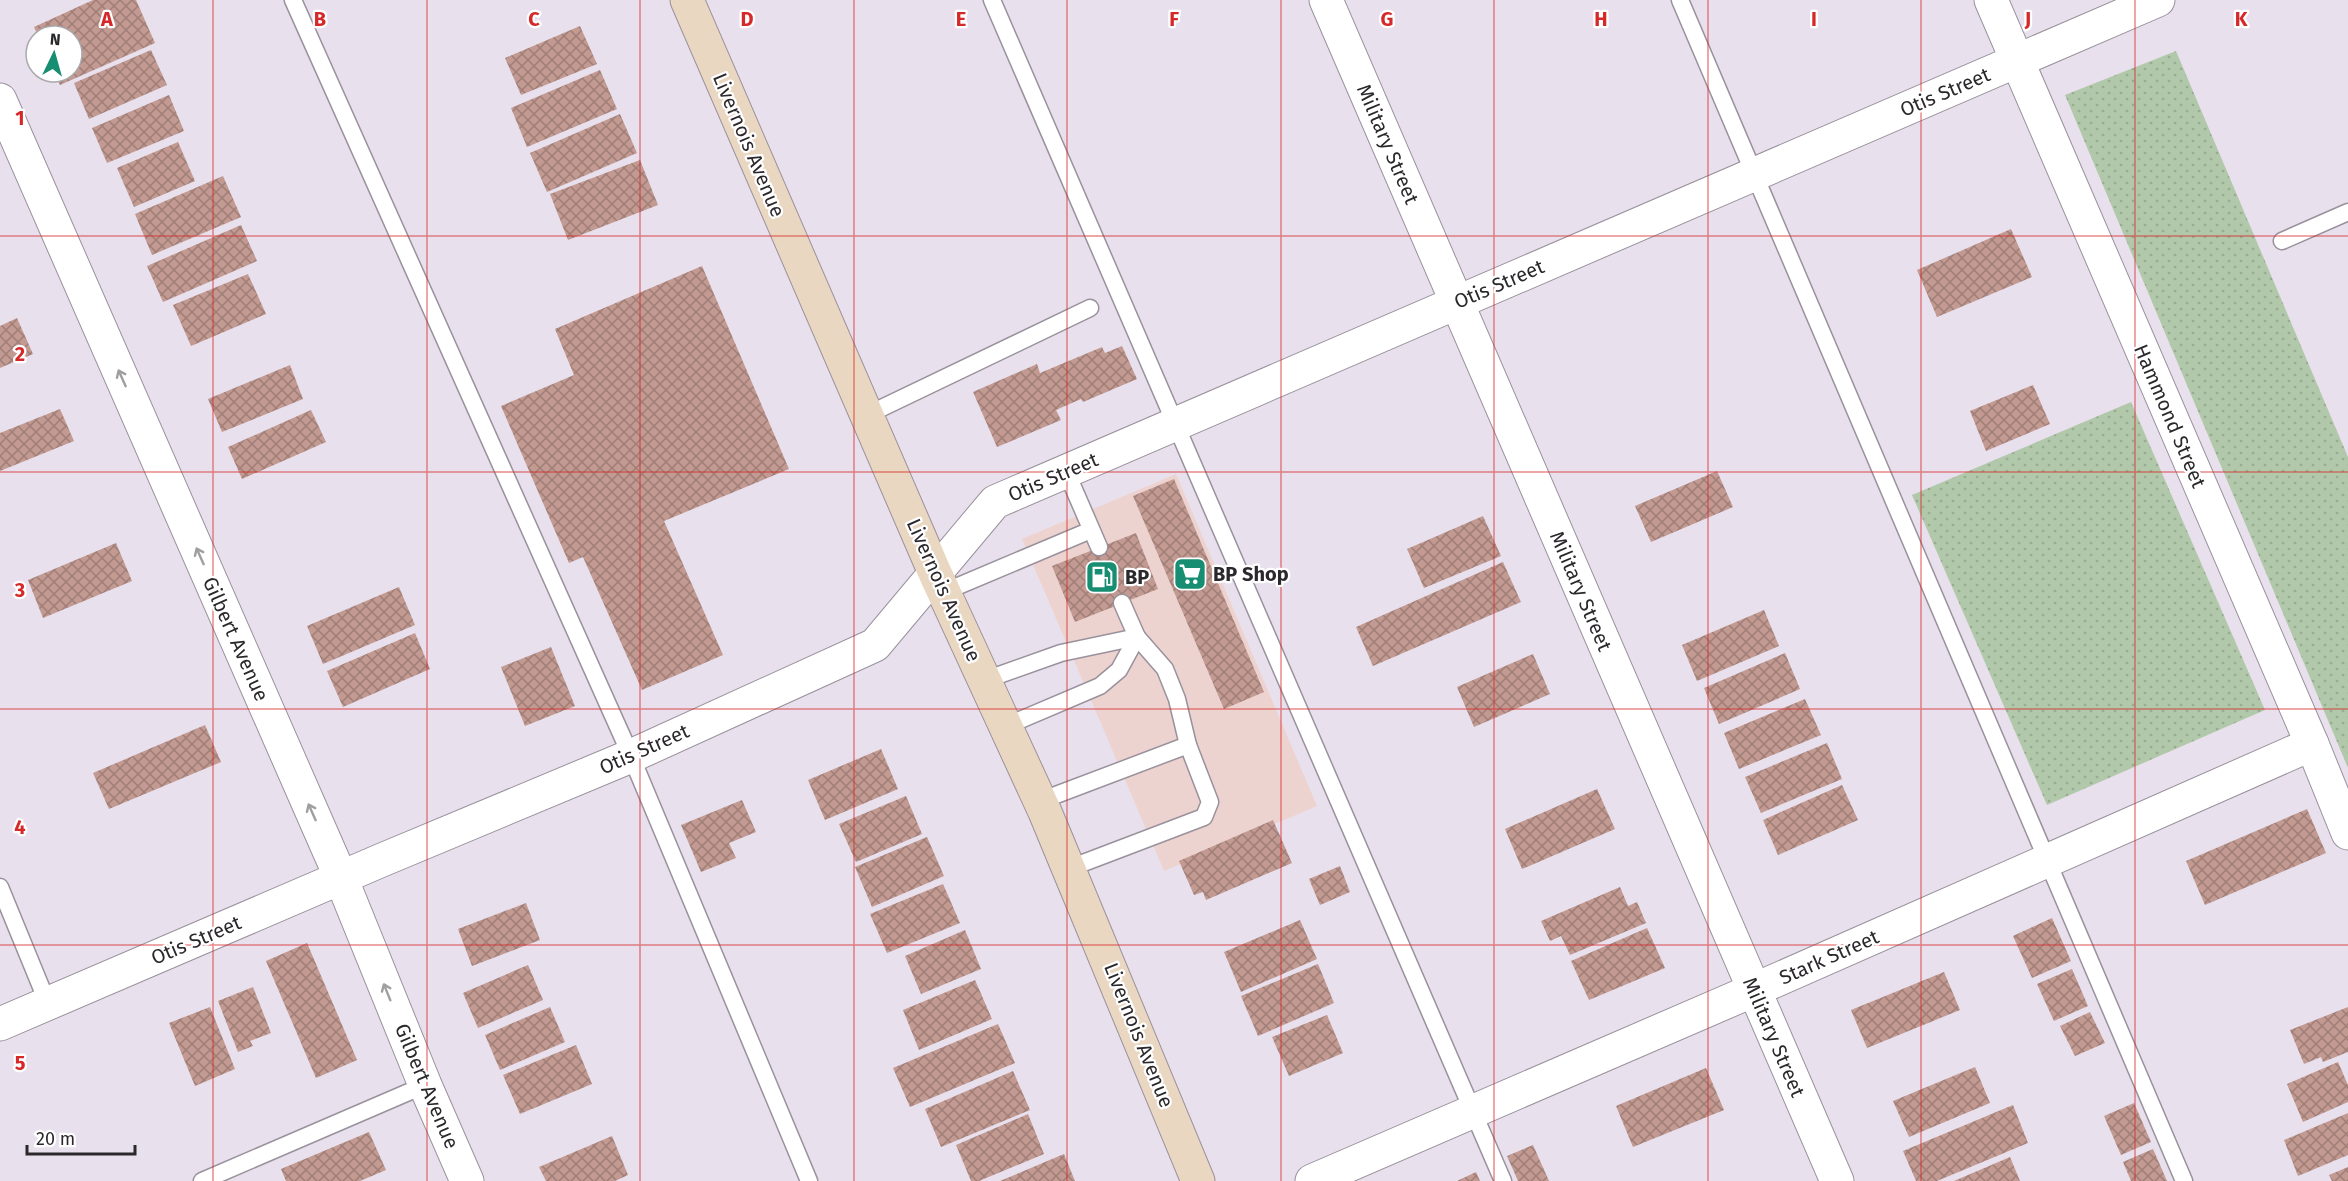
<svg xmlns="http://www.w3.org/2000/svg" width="2348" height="1181" viewBox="0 0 2348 1181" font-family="'Fira Sans',sans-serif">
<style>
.commercial{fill:#edd3cf}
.green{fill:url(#green-dots)}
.building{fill:url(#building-cross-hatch)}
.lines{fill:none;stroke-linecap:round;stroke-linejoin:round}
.service-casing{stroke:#99919c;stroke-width:19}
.minor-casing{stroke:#99919c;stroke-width:35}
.secondary-casing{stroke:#99919c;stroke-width:35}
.service{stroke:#fff;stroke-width:16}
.minor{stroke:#fff;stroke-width:33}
.secondary{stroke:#ead7c1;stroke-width:33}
.oneway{stroke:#a09ea0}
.grid{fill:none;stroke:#d62828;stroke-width:1.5;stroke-opacity:0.55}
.labels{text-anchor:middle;stroke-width:4.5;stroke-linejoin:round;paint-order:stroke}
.street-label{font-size:20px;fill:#2b282c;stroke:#fff}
.poi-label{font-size:20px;font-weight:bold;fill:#2b282c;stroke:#fff;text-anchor:start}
.grid-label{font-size:20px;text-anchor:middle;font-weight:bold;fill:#d62828;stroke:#fff;stroke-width:4.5;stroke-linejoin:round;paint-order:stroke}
</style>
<defs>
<pattern id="green-dots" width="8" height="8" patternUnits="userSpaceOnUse" patternTransform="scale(1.5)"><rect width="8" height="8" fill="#b1c8aa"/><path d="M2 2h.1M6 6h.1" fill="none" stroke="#98ac92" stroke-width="1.8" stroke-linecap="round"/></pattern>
<pattern id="building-cross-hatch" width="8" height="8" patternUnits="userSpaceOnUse" patternTransform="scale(1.5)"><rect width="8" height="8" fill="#c29a92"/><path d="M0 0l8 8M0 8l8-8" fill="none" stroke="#9e7e77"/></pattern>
</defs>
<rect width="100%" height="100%" fill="#e9e0ed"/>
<path class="commercial" d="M1176 474 1317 806 1164 871 1022 539Z"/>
<g class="green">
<path d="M2176 51 2348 457V768L2065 95Z"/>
<path d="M2131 402 2265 710 2047 805 1912 495Z"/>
</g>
<g class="building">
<path d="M93 0H136L155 43 60 85 54 72H72V36H38L34 27Z"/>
<path d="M580 26 597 64 521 95 505 58Z"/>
<path d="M151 50 167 85 89 119 74 83Z"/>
<path d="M600 70 617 109 527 147 511 108Z"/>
<path d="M169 95 184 131 107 163 92 128Z"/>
<path d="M620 114 637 153 547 192 530 153Z"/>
<path d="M178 142 195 181 134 207 117 168Z"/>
<path d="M640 160 658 205 568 240 550 194Z"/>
<path d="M223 176 241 217 152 255 135 214Z"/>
<path d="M241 225 257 261 163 302 147 266Z"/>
<path d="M2011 229 2032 277 1937 317 1917 270Z"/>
<path d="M702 266 789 469 664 521 723 655 642 690 583 557 569 563 501 406 574 375 555 329Z"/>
<path d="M248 274 266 314 191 346 173 305Z"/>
<path d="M17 318 33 354 0 368V326Z"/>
<path d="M1122 346 1137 379 1083 402 1081 399 1056 410 1061 420 997 447 973 392 1037 364 1040 373 1102 347 1105 353Z"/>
<path d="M290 365 303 399 222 432 208 399Z"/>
<path d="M2033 385 2050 424 1986 451 1970 411Z"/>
<path d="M60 409 74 441 0 471V433Z"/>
<path d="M311 410 326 442 242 479 228 447Z"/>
<path d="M1717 471 1733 507 1651 542 1635 506Z"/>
<path d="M1174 479 1264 692 1224 709 1133 496Z"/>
<path d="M1483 516 1501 556 1424 588 1407 549Z"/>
<path d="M1136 533 1158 589 1075 622 1052 566Z"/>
<path d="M116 543 132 581 43 618 28 580Z"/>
<path d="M1503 562 1521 602 1373 666 1356 627Z"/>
<path d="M399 587 415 625 323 664 307 626Z"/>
<path d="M1764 610 1779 646 1697 681 1682 645Z"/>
<path d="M415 633 430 669 343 707 327 671Z"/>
<path d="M551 647 575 706 525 726 501 667Z"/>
<path d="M1785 653 1800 689 1719 724 1704 688Z"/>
<path d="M1533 654 1550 694 1474 727 1457 687Z"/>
<path d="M1805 699 1821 735 1739 769 1724 733Z"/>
<path d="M205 725 221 762 109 809 93 773Z"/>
<path d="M1827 743 1842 779 1761 813 1745 777Z"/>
<path d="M881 749 898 789 825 820 808 780Z"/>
<path d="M1842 785 1858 820 1778 855 1763 820Z"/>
<path d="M1597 789 1615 829 1522 869 1505 829Z"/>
<path d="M906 796 922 834 856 862 839 824Z"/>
<path d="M742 800 756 832 729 843 736 858 701 872 681 825Z"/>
<path d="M2307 809 2326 853 2205 905 2186 861Z"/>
<path d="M1273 820 1292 863 1206 900 1203 892 1194 895 1179 861Z"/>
<path d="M927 837 944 876 872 907 855 867Z"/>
<path d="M1340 866 1350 892 1320 905 1309 879Z"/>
<path d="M943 884 960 923 887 953 870 914Z"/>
<path d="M1620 887 1628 906 1637 902 1646 923 1570 955 1561 936 1550 941 1541 921Z"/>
<path d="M526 903 540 940 472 966 458 929Z"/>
<path d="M2052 918 2071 961 2032 978 2013 936Z"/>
<path d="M1300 920 1317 959 1241 992 1224 952Z"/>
<path d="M1647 928 1665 968 1589 1000 1571 961Z"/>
<path d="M965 930 981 969 921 994 905 956Z"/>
<path d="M307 943 357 1060 316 1078 266 961Z"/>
<path d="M1318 964 1334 1003 1258 1036 1241 996Z"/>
<path d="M528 965 543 1000 478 1028 463 993Z"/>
<path d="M2072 969 2088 1006 2054 1021 2037 984Z"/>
<path d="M1944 972 1960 1010 1867 1048 1851 1010Z"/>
<path d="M975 980 992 1019 919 1050 903 1010Z"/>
<path d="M253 987 271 1033 250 1041 253 1046 238 1052 218 1001Z"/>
<path d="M210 1007 235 1069 195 1086 169 1023Z"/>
<path d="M550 1007 565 1042 500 1070 485 1035Z"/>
<path d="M2348 1007V1052L2323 1062 2321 1057 2304 1064 2290 1030Z"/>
<path d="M2090 1012 2105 1043 2075 1056 2060 1026Z"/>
<path d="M1327 1015 1343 1053 1289 1076 1272 1037Z"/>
<path d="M998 1024 1015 1063 910 1107 893 1068Z"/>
<path d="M576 1045 592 1084 520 1114 503 1075Z"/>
<path d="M2338 1062 2348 1085V1102L2303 1122 2287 1084Z"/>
<path d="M1975 1067 1990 1103 1909 1137 1893 1101Z"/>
<path d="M1706 1068 1724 1110 1633 1147 1616 1106Z"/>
<path d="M1013 1071 1030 1110 941 1147 925 1109Z"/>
<path d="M2134 1103 2151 1142 2121 1155 2104 1116Z"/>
<path d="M2013 1105 2028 1143 1937 1181H1916L1903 1151Z"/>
<path d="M2348 1113V1155L2298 1176 2284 1140Z"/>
<path d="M1028 1114 1044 1154 979 1181H971L956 1145Z"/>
<path d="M369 1132 386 1170 360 1181H286L281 1169Z"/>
<path d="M612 1136 628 1175 615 1181H546L539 1167Z"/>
<path d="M1533 1145 1549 1181H1518L1507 1156Z"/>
<path d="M2153 1149 2167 1181H2131L2123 1162Z"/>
<path d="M1064 1154 1075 1181H1000Z"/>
<path d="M2010 1157 2020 1181H1954Z"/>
<path d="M2348 1167V1181H2332L2329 1175Z"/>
<path d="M1476 1172 1480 1181H1457Z"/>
</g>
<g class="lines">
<g class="service-casing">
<g id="service">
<path d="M293 0 631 756 809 1181"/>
<path d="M992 0 1503 1181"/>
<path d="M1680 0 2184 1181"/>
<path d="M2282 241 2348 212"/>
<path d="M867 415 1090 308"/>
<path d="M1066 471 1099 547"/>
<path d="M944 592 1091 530"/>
<path d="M985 680 1061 653 1137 637 1165 669 1177 699 1188 745 1040 801"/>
<path d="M1006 726 1100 686 1119 670 1137 637 1122 603"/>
<path d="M1070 868 1204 817 1210 802 1188 745"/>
<path d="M0 887 48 1004"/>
<path d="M202 1181 425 1085"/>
</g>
</g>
<g class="minor-casing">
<g id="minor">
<path d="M1326 0 1837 1181"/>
<path d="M1991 0 2312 744 2348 833"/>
<path d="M0 100 341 878 425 1085 467 1181"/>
<path d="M0 1024 382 860 631 756 875 645 995 502 2158 0"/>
<path d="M1312 1181 1754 990 2312 744"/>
</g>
</g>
<g class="secondary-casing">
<path id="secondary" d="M687 0 935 573 1045 812 1198 1181"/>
</g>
<use href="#service" class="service"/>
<use href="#minor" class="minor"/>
<use href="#secondary" class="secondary"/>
</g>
<defs><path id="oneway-shaft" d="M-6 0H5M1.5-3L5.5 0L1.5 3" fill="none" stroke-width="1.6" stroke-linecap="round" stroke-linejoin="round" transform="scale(1.5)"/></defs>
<g class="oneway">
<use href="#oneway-shaft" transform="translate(122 378) rotate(-114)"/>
<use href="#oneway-shaft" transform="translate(200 556) rotate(-114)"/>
<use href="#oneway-shaft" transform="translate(312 812) rotate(-114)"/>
<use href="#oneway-shaft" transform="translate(387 992) rotate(-112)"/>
</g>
<path class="grid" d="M213 0V1181M427 0V1181M640 0V1181M854 0V1181M1067 0V1181M1281 0V1181M1494 0V1181M1708 0V1181M1921 0V1181M2135 0V1181M0 236H2348M0 472H2348M0 709H2348M0 945H2348"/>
<defs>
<g id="supermarket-square" transform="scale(1.725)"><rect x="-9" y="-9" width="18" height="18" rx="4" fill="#178e71" stroke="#fff"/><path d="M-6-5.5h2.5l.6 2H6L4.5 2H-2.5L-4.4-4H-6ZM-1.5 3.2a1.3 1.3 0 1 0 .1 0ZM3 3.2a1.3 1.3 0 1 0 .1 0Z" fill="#fff"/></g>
<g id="fuel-square" transform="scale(1.725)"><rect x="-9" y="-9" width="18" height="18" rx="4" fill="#178e71" stroke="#fff"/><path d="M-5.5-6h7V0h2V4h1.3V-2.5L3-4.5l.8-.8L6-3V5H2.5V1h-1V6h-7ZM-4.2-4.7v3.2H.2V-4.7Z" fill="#fff"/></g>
</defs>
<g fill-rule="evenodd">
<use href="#supermarket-square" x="1190" y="574"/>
<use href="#fuel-square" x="1102" y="577"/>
</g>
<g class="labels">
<g class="street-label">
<text transform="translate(1945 92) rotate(-23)" y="7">Otis Street</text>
<text transform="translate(1388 144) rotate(67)" y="7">Military Street</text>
<text transform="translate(749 145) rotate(67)" y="7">Livernois Avenue</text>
<text transform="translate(1499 284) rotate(-23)" y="7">Otis Street</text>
<text transform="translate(2170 416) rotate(67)" y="7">Hammond Street</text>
<text transform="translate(1053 477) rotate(-23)" y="7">Otis Street</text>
<text transform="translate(944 590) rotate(66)" y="7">Livernois Avenue</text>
<text transform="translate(1581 591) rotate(67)" y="7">Military Street</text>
<text transform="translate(236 639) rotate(66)" y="7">Gilbert Avenue</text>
<text transform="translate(644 749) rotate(-24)" y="7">Otis Street</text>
<text transform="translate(196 940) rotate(-23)" y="7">Otis Street</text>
<text transform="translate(1829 957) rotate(-24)" y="7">Stark Street</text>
<text transform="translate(1139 1035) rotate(68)" y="7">Livernois Avenue</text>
<text transform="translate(1774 1037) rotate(67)" y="7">Military Street</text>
<text transform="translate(427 1086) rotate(67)" y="7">Gilbert Avenue</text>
</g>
<g class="poi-label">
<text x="1213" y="581">BP Shop</text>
<text x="1125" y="584">BP</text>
</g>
</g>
<g class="grid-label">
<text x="107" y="26">A</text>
<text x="320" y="26">B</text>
<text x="534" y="26">C</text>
<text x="747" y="26">D</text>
<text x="961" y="26">E</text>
<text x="1174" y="26">F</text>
<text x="1387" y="26">G</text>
<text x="1601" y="26">H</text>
<text x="1814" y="26">I</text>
<text x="2028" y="26">J</text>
<text x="2241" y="26">K</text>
<text x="20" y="125">1</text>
<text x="20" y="361">2</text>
<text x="20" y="597">3</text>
<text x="20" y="834">4</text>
<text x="20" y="1070">5</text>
</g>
<g transform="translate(54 54) rotate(5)"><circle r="28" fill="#ffffff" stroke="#aaa9ab" stroke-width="1.5"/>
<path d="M0-4.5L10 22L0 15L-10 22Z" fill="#178e71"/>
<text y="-9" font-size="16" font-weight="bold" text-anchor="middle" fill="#2b282c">N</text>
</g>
<path d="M27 1145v9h108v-9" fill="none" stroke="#2b282c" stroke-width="3"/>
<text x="36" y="1145" font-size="18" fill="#2b282c" stroke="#ffffff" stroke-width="4.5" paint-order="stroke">20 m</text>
</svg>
